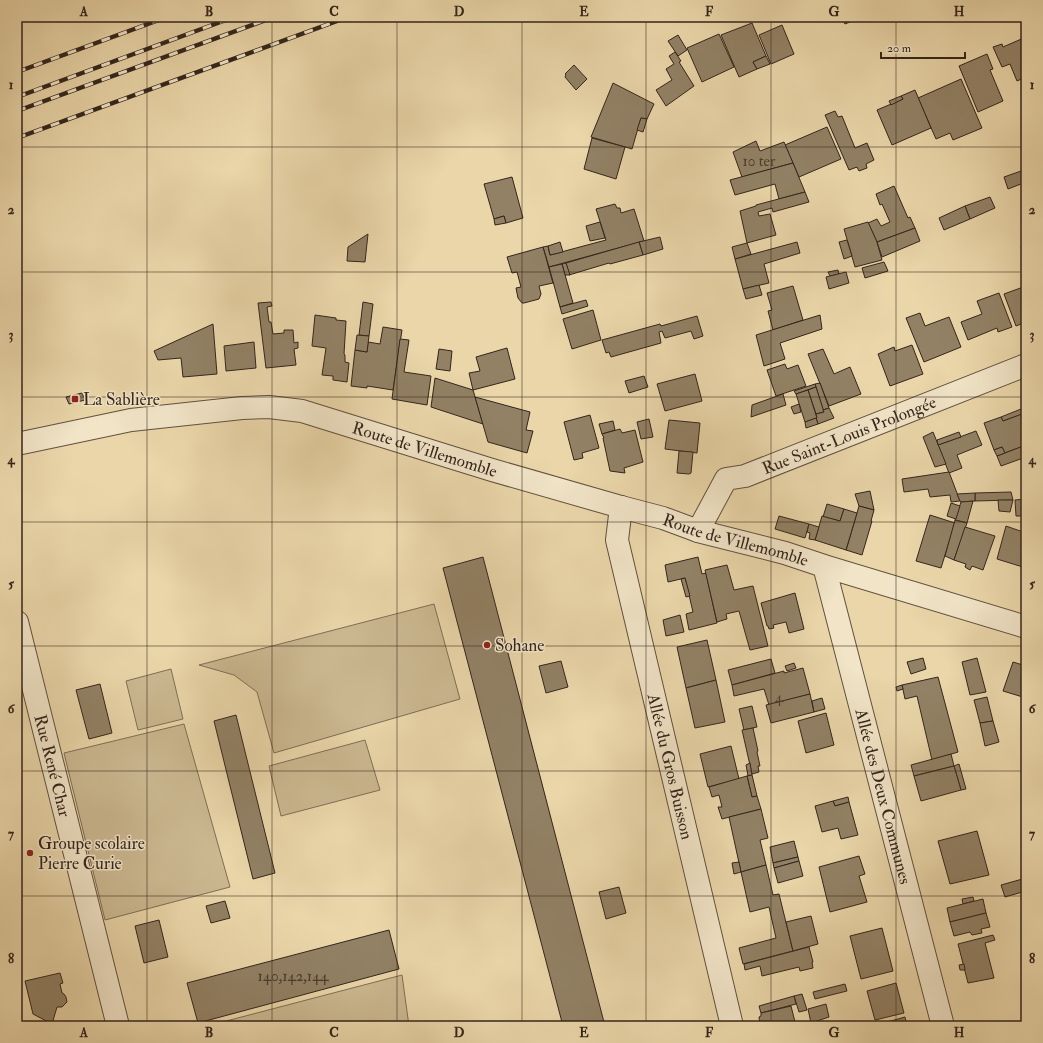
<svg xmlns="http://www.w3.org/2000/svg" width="1043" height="1043" viewBox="0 0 1043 1043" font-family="'IM FELL Double Pica',serif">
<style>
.green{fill:#cbb891;stroke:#7f6e56}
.building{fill:#928165;stroke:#33251c}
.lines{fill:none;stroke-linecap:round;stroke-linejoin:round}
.minor-casing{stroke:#61513f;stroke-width:24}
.tertiary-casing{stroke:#61513f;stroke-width:24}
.minor{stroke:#f1e4c7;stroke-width:22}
.tertiary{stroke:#f1e4c7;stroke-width:22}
.rail-casing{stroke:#33251c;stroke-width:4.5}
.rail{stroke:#f1e4c7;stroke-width:3;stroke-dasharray:9;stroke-linecap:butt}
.grid{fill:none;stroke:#33251c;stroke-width:1;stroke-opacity:0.55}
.poi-dot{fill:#8f2418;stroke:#f1e4c7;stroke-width:1.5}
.labels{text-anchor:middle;stroke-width:3;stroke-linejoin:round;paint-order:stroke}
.number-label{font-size:15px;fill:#4b3c2e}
.poi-label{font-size:17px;fill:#33251c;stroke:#f1e4c7;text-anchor:start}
.street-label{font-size:17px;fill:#33251c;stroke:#f1e4c7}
.neatline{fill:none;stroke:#33251c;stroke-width:1.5}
.grid-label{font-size:13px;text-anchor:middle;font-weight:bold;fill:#33251c}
</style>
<rect width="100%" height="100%" fill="#ead6a9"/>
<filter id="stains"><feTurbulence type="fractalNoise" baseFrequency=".005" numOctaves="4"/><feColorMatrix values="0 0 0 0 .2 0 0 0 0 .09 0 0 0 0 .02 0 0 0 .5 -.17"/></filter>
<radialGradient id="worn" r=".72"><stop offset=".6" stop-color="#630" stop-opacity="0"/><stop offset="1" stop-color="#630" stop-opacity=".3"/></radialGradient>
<g class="green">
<path d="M434 604 460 699 274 753 257 692 234 675 199 665Z"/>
<path d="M171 669 183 719 138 730 126 681Z"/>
<path d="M184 724 230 887 105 920 64 753Z"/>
<path d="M365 740 380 790 281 816 269 766Z"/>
<path d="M402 975 409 1026H211V1025Z"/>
</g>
<g class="building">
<path d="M848 17H862L845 24 842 19Z"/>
<path d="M752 23 766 56 753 62 757 69 739 77 721 35Z"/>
<path d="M782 25 794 54 771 64 759 35Z"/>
<path d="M719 34 734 67 702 82 687 48Z"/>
<path d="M678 35 687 50 678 56 668 41Z"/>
<path d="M1026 37V77L1017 81 1010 64 1002 67 993 47 1002 44 1003 47Z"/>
<path d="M675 52 681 61 679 62 694 86 666 106 656 90 672 80 666 69 674 64 669 56Z"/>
<path d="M987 54 993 69 990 70 1003 101 978 112 959 66Z"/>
<path d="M766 56 770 64 757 69 753 62Z"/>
<path d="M574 65 587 79 576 90 565 77 566 75 565 74Z"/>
<path d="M961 79 982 128 953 140 950 133 936 139 918 98Z"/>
<path d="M613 83 654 104 647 119 641 118 632 149 591 137Z"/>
<path d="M915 90 931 128 892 145 877 110 903 99 901 96Z"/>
<path d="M901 96 903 99 891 105 889 101Z"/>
<path d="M835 111 838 117 842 116 855 148 867 143 874 160 866 164 867 168 859 171 857 167 849 170 825 115Z"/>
<path d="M641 118 647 119 643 132 637 130Z"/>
<path d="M827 127 841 159 799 177 785 145Z"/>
<path d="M592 138 625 147 616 179 584 169Z"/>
<path d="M756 141 760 151 784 142 793 163 742 177 733 152Z"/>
<path d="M793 163 805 192 779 199 775 184 735 195 730 180Z"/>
<path d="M1024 170 1026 177V182L1008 189 1004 177Z"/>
<path d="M512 177 523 218 506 223 504 216 494 219 484 184Z"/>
<path d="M894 186 908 218 910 217 915 228 877 242 868 223 877 219 881 226 890 222 882 204 880 205 876 194Z"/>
<path d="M805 192 809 202 773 212 772 208 758 212 759 216 770 214 776 235 747 243 740 211 756 206V205Z"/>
<path d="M990 197 995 208 970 219 965 206Z"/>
<path d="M615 204 617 208H620L621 213 634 209 644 241 549 267 543 247 548 246 550 255 606 240 596 209Z"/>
<path d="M965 206 970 219 944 230 939 218Z"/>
<path d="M504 216 506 223 495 225 494 219Z"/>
<path d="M600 222 605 238 590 241 586 226Z"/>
<path d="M868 222 877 242 882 260 855 267 844 229Z"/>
<path d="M915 228 920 241 882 257 877 242Z"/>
<path d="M368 234 365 262 347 261 348 247Z"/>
<path d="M660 237 663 249 643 255 639 242Z"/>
<path d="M847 240 852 256 844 259 839 242Z"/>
<path d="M560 242 563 252 550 255 548 246Z"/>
<path d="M639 242 643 255 610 264 609 263 569 275 566 263Z"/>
<path d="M797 242 800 253 764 264 769 283 743 289 735 259Z"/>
<path d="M747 243 751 254 735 259 732 247Z"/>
<path d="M1026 245V260L1021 247Z"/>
<path d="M543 247 553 283 539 286 541 294 539 299 524 303H522L518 298 516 288 521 287 517 272 512 273 507 257Z"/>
<path d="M884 262 888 271 865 278 862 268Z"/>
<path d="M566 263 570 275H565L562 264Z"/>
<path d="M562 264 573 303 560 307 549 267Z"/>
<path d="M838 270 839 274 830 276 828 272Z"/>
<path d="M846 272 849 283 829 289 826 277Z"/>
<path d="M759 285 762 295 746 299 743 289Z"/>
<path d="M793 286 803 320 773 330 768 311 772 310 767 293Z"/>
<path d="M1026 286V322L1016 326 1004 294Z"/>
<path d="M999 293 1012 327 998 332 997 328 968 340 961 322 982 314 977 301Z"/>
<path d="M586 300 588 306 562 314 560 307Z"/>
<path d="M271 302 272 306 267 307 269 322H271L273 334 284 333V330H293L294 343 298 342V348L294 349 296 365 266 368 258 303Z"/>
<path d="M363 302 373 304 369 336 359 335Z"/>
<path d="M593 310 601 340 572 349 563 319Z"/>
<path d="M920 313 925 326 949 317 961 347 924 362 906 318Z"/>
<path d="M315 315 336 318V320L346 321 344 354 345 355V362L349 363 347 382 333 380V376L322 375 326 348 312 346Z"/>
<path d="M820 315 822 329 780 343 785 359 764 366 756 335Z"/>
<path d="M697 316 703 336 694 339 691 331 665 338 662 331 659 332 661 343 611 357 609 352 606 353 602 340 660 324 661 326Z"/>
<path d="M213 324 217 374 183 377 181 358 158 360 154 351Z"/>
<path d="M383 327 402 330 393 390 367 386V388L351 386 355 350 367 352 368 342 380 344Z"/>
<path d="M357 335 369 336 367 352 355 350Z"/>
<path d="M400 339 409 340 404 372 431 376 427 405 392 399Z"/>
<path d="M254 342 256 368 226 371 224 346Z"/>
<path d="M912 345 923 374 890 386 878 354 894 347 895 351Z"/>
<path d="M507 348 515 379 473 390 469 373 480 371 476 357Z"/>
<path d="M439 349 452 351 450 371 436 369Z"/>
<path d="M823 349 834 374 850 367 861 394 829 406 808 354Z"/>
<path d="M785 364 787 369 798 365 806 386 776 396 767 370Z"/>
<path d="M695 374 702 401 665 411 657 384Z"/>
<path d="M644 376 648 387 629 393 625 381Z"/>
<path d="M435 378 473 390 483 424 431 407Z"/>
<path d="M820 383 829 408 823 410 815 384Z"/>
<path d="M815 384 816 387 796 394 794 391Z"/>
<path d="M816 387 824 412 816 414 808 390Z"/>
<path d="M808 390 817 418 805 422 796 394Z"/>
<path d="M82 393 85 400 69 404 66 397Z"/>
<path d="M783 394 786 405 751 417 752 405Z"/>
<path d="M475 397 530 412 526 430 533 431 527 453 488 442Z"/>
<path d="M799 404 801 412 794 414 791 407Z"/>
<path d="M1026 407V413L1003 421 1001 417Z"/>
<path d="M829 408 834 418 818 424 816 418H817L816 414 824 412 823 410Z"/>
<path d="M1026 413V425L1022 414Z"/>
<path d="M1022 414 1026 425V445L1005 453 1002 447 994 450 984 423 1001 417 1003 421Z"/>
<path d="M590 415 599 448 582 453 583 458 574 460 564 422Z"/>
<path d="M816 418 818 424 806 428 805 422Z"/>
<path d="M649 419 653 437 641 439 637 422Z"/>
<path d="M669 420 700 423 697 453 665 449Z"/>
<path d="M613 421 615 430 602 434 599 424Z"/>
<path d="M620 429 622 433 635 430 643 462 624 468 625 473 610 471 603 438H604L602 434Z"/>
<path d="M976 431 982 445 957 455 962 468 949 473 938 445Z"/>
<path d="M933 432 946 464 935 467 923 437Z"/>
<path d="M959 432 961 437 938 445 937 440Z"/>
<path d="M1026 445V457L1001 466 997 456Z"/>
<path d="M1002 447 1005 453 997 456 994 450Z"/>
<path d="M679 451 693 452 691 473 689 474 677 473Z"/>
<path d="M949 472 960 501 951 502 950 495 930 497 928 489 904 492 902 479Z"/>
<path d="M870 491 874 510 859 506 855 494Z"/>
<path d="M1011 492 1013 500 975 501V493Z"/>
<path d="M975 493V501L961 502 960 501 957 494Z"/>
<path d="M1026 499V516H1016L1015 500Z"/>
<path d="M998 500H1013L1010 512 999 511Z"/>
<path d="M973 501 967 523 955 520 961 502Z"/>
<path d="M951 503 960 506 956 519 947 516Z"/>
<path d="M827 504 844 509 840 521 823 517Z"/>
<path d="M859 506 874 510 871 521H872L862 555 846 550Z"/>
<path d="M844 509 857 513 846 550 815 540 822 516 840 521Z"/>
<path d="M930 515 955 523 941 568 916 561Z"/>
<path d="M779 516 809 524 805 538 775 529Z"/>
<path d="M955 520 967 523 954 560 945 556Z"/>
<path d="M809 524 819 527 815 540 809 539 810 533 807 532Z"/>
<path d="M1006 526 1026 533V568L997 559Z"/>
<path d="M965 527 995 536 983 570 972 566 970 570 965 567 966 564 954 560Z"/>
<path d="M483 557 605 1026H563L443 568Z"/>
<path d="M698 557 702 574 706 573 717 623 689 630 686 614 693 612 685 578 668 582 665 565Z"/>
<path d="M727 565 734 590 753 586 768 646 750 650 739 611 726 614 727 619 717 622 705 570Z"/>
<path d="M685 578 690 596 686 597 681 579Z"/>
<path d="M795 593 804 629 789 633 786 622 773 625 774 628 769 629 768 626H767L761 603Z"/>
<path d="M680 615 684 632 666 636 663 620Z"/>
<path d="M707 640 716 680 686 688 677 647Z"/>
<path d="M923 658 926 669 911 674 907 662Z"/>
<path d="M977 658 986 692 970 695 962 662Z"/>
<path d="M771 659 775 673 732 685 728 670Z"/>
<path d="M561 661 568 687 546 693 539 666Z"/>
<path d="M1013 662 1026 666V698L1003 691Z"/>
<path d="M794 663 796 668 787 671 785 666Z"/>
<path d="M803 668 810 694 769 705 764 689 734 696 732 685 784 671V673Z"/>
<path d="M938 677 958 752 932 760 917 696 905 699 902 685Z"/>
<path d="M716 680 725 722 695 728 686 688Z"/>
<path d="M100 684 112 733 89 739 76 690Z"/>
<path d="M902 685 903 689 897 691 896 687Z"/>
<path d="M810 694 814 712 771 723 766 705Z"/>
<path d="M987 697 993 721 980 723 974 700Z"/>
<path d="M822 698 825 709 814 712 812 701Z"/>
<path d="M752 706 757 727 744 730 739 709Z"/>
<path d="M826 713 834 745 806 753 798 721Z"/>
<path d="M236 715 275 873 253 879 214 721Z"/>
<path d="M993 721 999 742 985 746 980 723Z"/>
<path d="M753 728 758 751 757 752 760 766H758L759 772 752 774 742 730Z"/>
<path d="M731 746 739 779 708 787 700 754Z"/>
<path d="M951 754 954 766 914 776 911 765Z"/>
<path d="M750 763 752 775 748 776 746 765Z"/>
<path d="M959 764 966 789 961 790 954 766Z"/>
<path d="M954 766 961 790 921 801 914 776Z"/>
<path d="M752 775 757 796 752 797 747 776Z"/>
<path d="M747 776 752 797 757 796 761 809 722 819 718 807H722L719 795 712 797 709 787Z"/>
<path d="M848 797 849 802 835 806 833 801Z"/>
<path d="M833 801 835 806 849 802 858 835 841 839 838 828 822 832 815 806Z"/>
<path d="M761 809 768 838 760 840 766 865 741 872 729 817Z"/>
<path d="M977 831 989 875 950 884 938 841Z"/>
<path d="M794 841 798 857 773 863 770 847Z"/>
<path d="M859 856 865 874 859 876 867 902 830 912 819 867Z"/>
<path d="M798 857 799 861 774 868 773 863Z"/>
<path d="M799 861 803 876 778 883 774 868Z"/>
<path d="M739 862 741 872 734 874 732 863Z"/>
<path d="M766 865 773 895 779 894 793 951 743 964 739 948 776 938 769 907 750 912 741 872Z"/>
<path d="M1026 878V891L1005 897 1001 885Z"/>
<path d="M619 887 626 913 606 919 599 892Z"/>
<path d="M973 897 974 901 963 904 962 899Z"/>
<path d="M983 899 986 913 950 922 947 908Z"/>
<path d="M225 901 230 918 211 923 206 906Z"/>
<path d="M986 913 990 927 981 929 982 933 972 935 970 932 954 936 950 922Z"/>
<path d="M811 916 818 944 793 951 786 922Z"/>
<path d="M159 920 168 957 144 963 135 926Z"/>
<path d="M882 928 893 971 861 979 850 936Z"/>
<path d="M389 930 399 969 198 1023 187 983Z"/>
<path d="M993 935 995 940 985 943 994 978 968 983 958 944Z"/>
<path d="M809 947 813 962H812L813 968 800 971 799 967 762 976 760 966 745 970 744 964Z"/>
<path d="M964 964 965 970H960L959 965Z"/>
<path d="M60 973 63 983 60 984 62 993 64 994 66 997 67 1002 62 1007H57L52 1024 33 1014 25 981Z"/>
<path d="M896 983 904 1013 875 1020 867 991Z"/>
<path d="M845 984 847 991 815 999 813 992Z"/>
<path d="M802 994 807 1010 799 1012 794 996Z"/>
<path d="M794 996 796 1004 761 1013 759 1006Z"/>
<path d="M826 1004 829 1017 811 1023 808 1009Z"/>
<path d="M791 1006 796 1026H764V1025L760 1026 759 1017 761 1016V1013Z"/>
<path d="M905 1017 907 1026H881L880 1024Z"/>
</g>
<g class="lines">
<g class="minor-casing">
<g id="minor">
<path id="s1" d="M621 507 617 540 732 1026"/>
<path id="s2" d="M698 531 726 479 745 476 1026 365"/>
<path id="s3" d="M824 566 943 1026"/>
<path id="s4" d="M17 622 118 1026"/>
</g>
</g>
<g class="tertiary-casing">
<g id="tertiary">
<path id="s5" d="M17 444 131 420 242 408 269 407 302 411 492 470 621 507 663 518 698 531 785 553 824 566 1026 627"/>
</g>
</g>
<use href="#minor" class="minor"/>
<use href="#tertiary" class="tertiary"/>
<g class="rail-casing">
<g id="rail">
<path d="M17 72 167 17"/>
<path d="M17 97 234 17"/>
<path d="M17 111 274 17"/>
<path d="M17 138 348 17"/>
</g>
</g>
<use href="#rail" class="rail"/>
</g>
<path class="grid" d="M147 17V1026M272 17V1026M397 17V1026M522 17V1026M646 17V1026M771 17V1026M896 17V1026M17 147H1026M17 272H1026M17 397H1026M17 522H1026M17 646H1026M17 771H1026M17 896H1026"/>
<g class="poi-dot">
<rect x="71" y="395" width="8" height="8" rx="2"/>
<circle cx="487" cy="645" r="4"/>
<circle cx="30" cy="853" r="4"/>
</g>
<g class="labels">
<g class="number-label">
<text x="759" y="166">10 ter</text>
<text x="779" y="702">4</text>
<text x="293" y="981">140,142,144</text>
</g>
<g class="poi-label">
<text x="83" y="405">La Sablière</text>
<text x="495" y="651">Sohane</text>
<text x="38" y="849">Groupe scolaire<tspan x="38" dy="20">Pierre Curie</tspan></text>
</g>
<g class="street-label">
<text dy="6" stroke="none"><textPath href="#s2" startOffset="190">Rue Saint-Louis Prolongée</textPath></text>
<text dy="6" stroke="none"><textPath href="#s5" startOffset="417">Route de Villemomble</textPath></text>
<text dy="6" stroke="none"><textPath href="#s5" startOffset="741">Route de Villemomble</textPath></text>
<text dy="6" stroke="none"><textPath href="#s4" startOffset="148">Rue René Char</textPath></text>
<text dy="6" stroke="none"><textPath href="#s1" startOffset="266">Allée du Gros Buisson</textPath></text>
<text dy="6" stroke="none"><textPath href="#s3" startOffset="238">Allée des Deux Communes</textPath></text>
</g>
</g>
<rect width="1043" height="1043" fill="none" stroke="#ead6a9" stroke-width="44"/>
<path d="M881 52v6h84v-6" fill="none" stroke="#33251c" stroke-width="2"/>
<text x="887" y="52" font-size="12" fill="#33251c" stroke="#f1e4c7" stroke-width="3" paint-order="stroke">20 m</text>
<rect x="22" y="22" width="999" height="999" class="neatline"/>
<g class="grid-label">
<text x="84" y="16">A</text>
<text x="209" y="16">B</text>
<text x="334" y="16">C</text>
<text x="459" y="16">D</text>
<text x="584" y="16">E</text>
<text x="709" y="16">F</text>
<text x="834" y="16">G</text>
<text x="959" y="16">H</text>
<text x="11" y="89">1</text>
<text x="1032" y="89">1</text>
<text x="11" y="214">2</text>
<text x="1032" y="214">2</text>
<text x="11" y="339">3</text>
<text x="1032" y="339">3</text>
<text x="11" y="464">4</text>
<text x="1032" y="464">4</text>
<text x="11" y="588">5</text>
<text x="1032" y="588">5</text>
<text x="11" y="713">6</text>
<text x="1032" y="713">6</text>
<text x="11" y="838">7</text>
<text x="1032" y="838">7</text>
<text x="11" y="963">8</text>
<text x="1032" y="963">8</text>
<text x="84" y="1037">A</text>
<text x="209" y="1037">B</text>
<text x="334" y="1037">C</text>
<text x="459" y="1037">D</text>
<text x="584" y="1037">E</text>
<text x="709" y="1037">F</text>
<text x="834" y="1037">G</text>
<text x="959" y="1037">H</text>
</g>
<rect width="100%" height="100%" filter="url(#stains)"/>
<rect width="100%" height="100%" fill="url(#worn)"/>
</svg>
